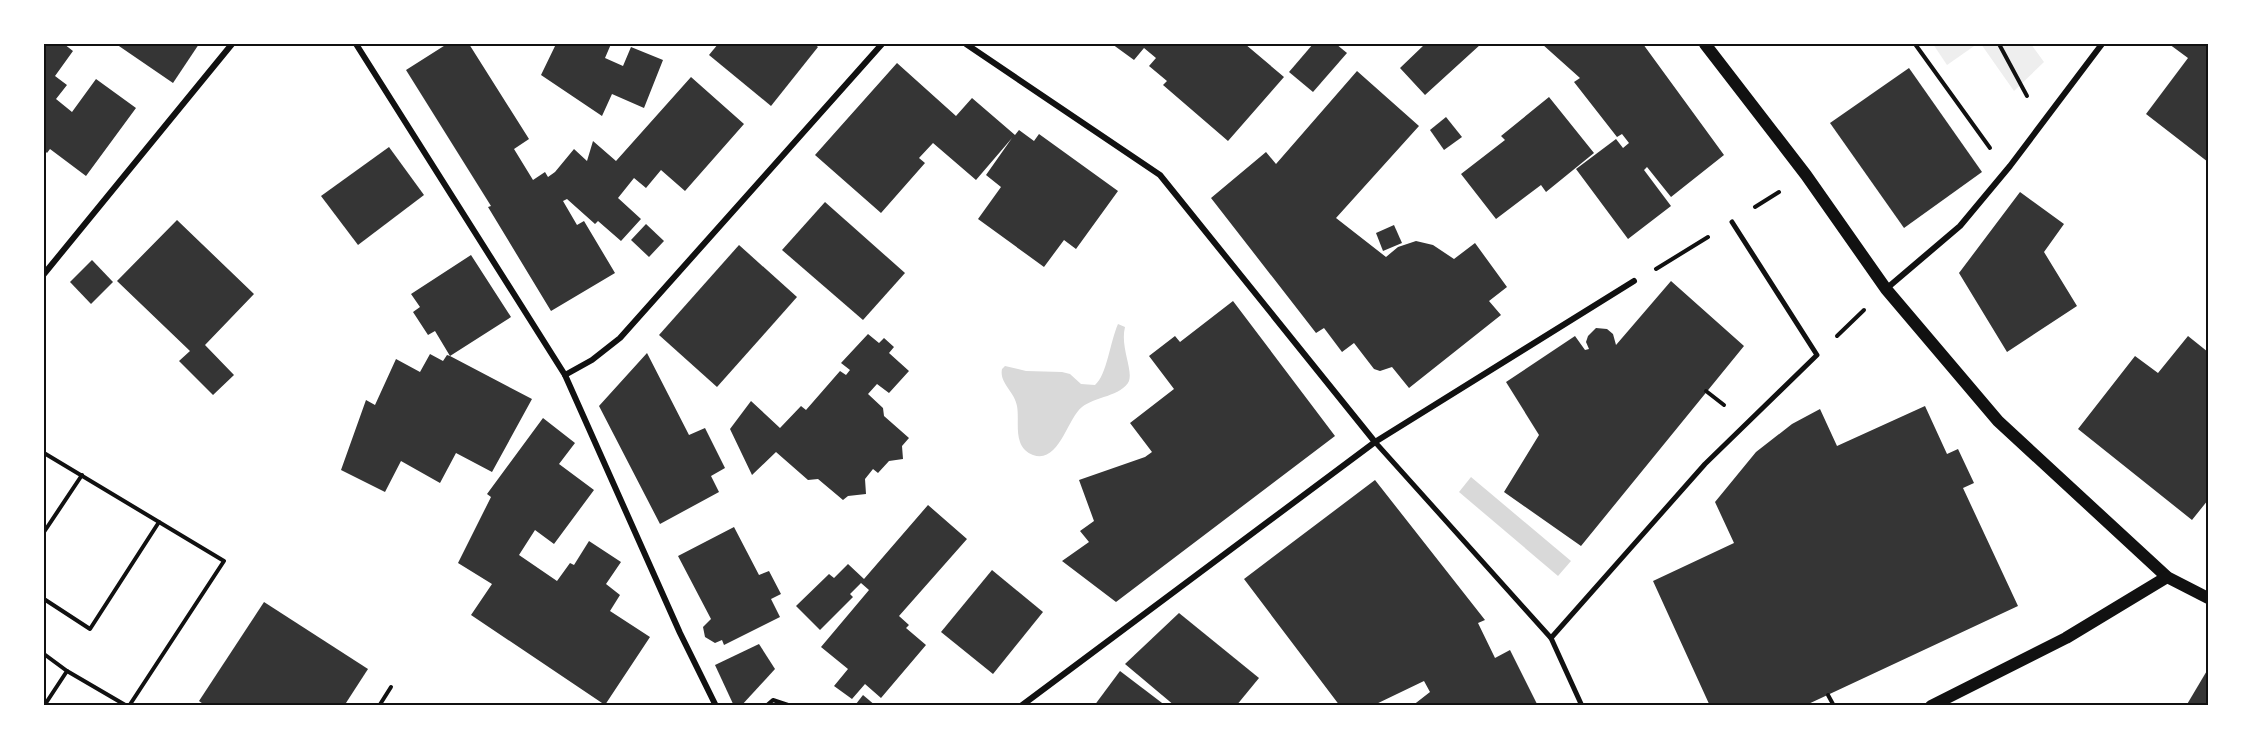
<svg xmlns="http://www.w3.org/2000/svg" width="2252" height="749" viewBox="0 0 2252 749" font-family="'Archivo Narrow',sans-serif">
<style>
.green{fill:#eee}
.water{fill:#d9d9d9}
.building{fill:#353535}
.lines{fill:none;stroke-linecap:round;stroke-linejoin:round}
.path{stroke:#111;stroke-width:4}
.pedestrian{stroke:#111;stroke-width:5}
.minor{stroke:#111;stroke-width:6}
.secondary{stroke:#111;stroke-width:12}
.neatline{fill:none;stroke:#111;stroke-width:2}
</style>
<rect width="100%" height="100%" fill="#fff"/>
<g class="green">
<path d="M1933 44H1977L1947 65Z"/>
<path d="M1981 44H2031L2044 62 2014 91Z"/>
</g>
<g class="water">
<path d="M1118 324 1125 327C1120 347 1133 369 1129 381 1122 396 1094 397 1082 407 1067 419 1059 464 1033 455 1027 453 1022 448 1020 442 1016 431 1019 417 1017 406 1015 392 999 383 1002 369L1005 366 1026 371 1062 372 1070 374 1081 384 1095 385C1107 375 1110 342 1118 324Z"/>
<path d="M1471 477 1571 561 1558 576 1459 492Z"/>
</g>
<g class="building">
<path d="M44 44H64L73 51 55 76 67 85 56 99 72 112 96 79 136 108 86 176 50 149 47 153 44 150Z"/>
<path d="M116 44H199L173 83Z"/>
<path d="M447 44H469L529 139 514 149 533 180 545 172 548 177 555 172 574 149 587 161 593 141 616 161 691 77 744 124 685 191 661 170 646 188 634 178 618 198 641 219 621 241 598 221 595 224 567 199 563 201 577 225 584 221 615 273 551 311 488 207 491 206 406 70Z"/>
<path d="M556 44H611L605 58 623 66 631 47 663 60 644 108 612 94 602 116 541 75Z"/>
<path d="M718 44H814L818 47 771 106 709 55Z"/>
<path d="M1112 44H1245L1284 77 1228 141 1163 85 1167 81 1149 66 1156 58 1144 48 1134 60Z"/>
<path d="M1313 44H1336L1347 53 1313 92 1289 72Z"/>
<path d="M1423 44H1481L1425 95 1400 68 1424 45Z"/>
<path d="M1542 44H1643L1724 155 1671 197 1647 167 1644 170 1671 206 1628 239 1576 169 1616 139 1623 148 1629 143 1622 134 1617 137 1574 82 1580 78Z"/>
<path d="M2169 44H2208V162L2146 114 2188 58Z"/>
<path d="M897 63 956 116 972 98 1015 135 1019 130 1034 141 1039 134 1118 191 1076 249 1064 240 1044 267 978 219 1001 187 986 175 1012 138 976 180 933 143 919 158 925 163 881 213 815 155Z"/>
<path d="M1909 68 1982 172 1904 228 1830 123Z"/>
<path d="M1357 71 1419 126 1336 218 1386 257 1398 247 1416 241 1433 245 1454 259 1475 243 1507 287 1489 301 1501 315 1409 388 1392 367 1380 371 1374 369 1354 343 1342 352 1324 328 1316 333 1211 198 1266 152 1276 164Z"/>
<path d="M1549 97 1594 153 1546 192 1541 185 1496 219 1461 174 1505 140 1501 136Z"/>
<path d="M1446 117 1462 137 1444 150 1430 130Z"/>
<path d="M389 147 424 195 358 245 321 196Z"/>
<path d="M2020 192 2064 224 2044 252 2077 306 2007 352 1959 273Z"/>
<path d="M825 202 905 273 863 320 782 250Z"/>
<path d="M177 220 254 294 205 345 234 375 213 395 179 361 190 351 117 281Z"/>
<path d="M646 224 664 241 649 257 631 240Z"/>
<path d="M1394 225 1402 243 1383 251 1376 233Z"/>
<path d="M739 245 797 297 717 387 659 335Z"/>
<path d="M471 255 511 317 450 356 435 331 428 335 413 312 420 307 411 294Z"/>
<path d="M92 260 113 282 91 304 70 282Z"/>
<path d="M1671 281 1744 346 1581 546 1504 492 1539 435 1506 382 1575 336 1585 350 1589 349 1586 342 1588 336 1596 328 1607 329 1613 334 1616 345Z"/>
<path d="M1233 301 1335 436 1116 602 1062 561 1089 542 1080 531 1094 521 1079 480 1145 457 1152 452 1130 423 1174 389 1149 356 1175 336 1180 342Z"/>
<path d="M868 334 879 343 884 338 894 347 889 353 909 371 889 393 877 384 868 394 883 408 884 416 909 438 902 446 903 459 889 461 878 473 873 469 865 479 866 494 848 496 843 500 818 479 808 480 776 452 752 475 730 429 751 401 780 428 801 406 806 410 840 371 846 375 850 370 841 363Z"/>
<path d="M2188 336 2208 352V500L2192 520 2078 429 2135 356 2158 373Z"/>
<path d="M647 353 689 435 705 428 725 468 711 476 719 492 660 524 599 406Z"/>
<path d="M430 354 443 361 447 355 450 356 532 399 492 472 456 453 440 483 401 461 385 492 341 470 366 400 375 405 396 359 420 372Z"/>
<path d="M1925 406 1947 454 1958 449 1974 483 1963 488 2018 606 1804 706H1710L1653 581 1734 543 1715 502 1756 452 1792 424 1820 409 1837 446Z"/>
<path d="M543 418 575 443 559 464 594 490 554 544 535 530 519 555 557 581 570 563 574 565 589 541 621 562 606 584 620 595 610 611 650 637 605 705 471 615 492 584 458 563 491 497 487 494Z"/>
<path d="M1375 480 1485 620 1478 623 1495 658 1510 650 1538 706H1412L1430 692 1424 681 1372 706H1340L1244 579Z"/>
<path d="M928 505 967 539 899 616 909 625 906 628 926 645 881 698 865 684 852 699 834 686 848 669 821 647 869 590 861 583 850 594 853 597 820 630 796 606 829 574 834 578 848 564 864 579Z"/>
<path d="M734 527 759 575 769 571 781 594 771 599 780 617 724 645 722 640 715 643 705 637 703 627 711 619 678 556Z"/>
<path d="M992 570 1043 612 993 674 941 632Z"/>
<path d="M264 602 368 669 344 706H206L199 701Z"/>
<path d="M1179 613 1259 678 1236 706H1175L1125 664Z"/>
<path d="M759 644 775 669 741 706H734L715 665Z"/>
<path d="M2208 669V706H2186Z"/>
<path d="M1120 671 1166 706H1094Z"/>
<path d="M863 695 876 706 856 704Z"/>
</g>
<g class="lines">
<g class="path">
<path d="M1915 44 1990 148"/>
<path d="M1999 44 2027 96"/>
<path d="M1755 207 1779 192"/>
<path d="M1656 269 1708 237"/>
<path d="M1837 336 1864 310"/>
<path d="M1706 391 1724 405"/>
<path d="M44 453 224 561 129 706"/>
<path d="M44 532 82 475"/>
<path d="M44 599 90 629 159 522"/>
<path d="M44 654 67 671 127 706"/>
<path d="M1828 695 1834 706"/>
<path d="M44 706 67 671"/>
<path d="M379 706 391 687"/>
<path d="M766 706 773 700 791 706"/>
</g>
<g class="pedestrian">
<path d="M1375 442 1551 638"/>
<path d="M1582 706 1551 638 1705 464 1817 355 1732 222"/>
</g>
<g class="minor">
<path d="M356 44 565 375 680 633 716 706"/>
<path d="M966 44 1160 175 1375 442"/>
<path d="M44 274 232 44"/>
<path d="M1886 289 1960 226 2010 166 2102 44"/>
<path d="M565 375 592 360 620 338 882 44"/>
<path d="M1021 706 1375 442 1634 281"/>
</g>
<g class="secondary">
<path d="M1705 44 1806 175 1886 289 1998 421 2167 577 2208 598"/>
<path d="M1931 706 2066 638 2167 577"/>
</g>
</g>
<rect width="2252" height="749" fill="none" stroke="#ffffff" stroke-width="90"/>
<rect x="45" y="45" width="2162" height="659" class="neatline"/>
</svg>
